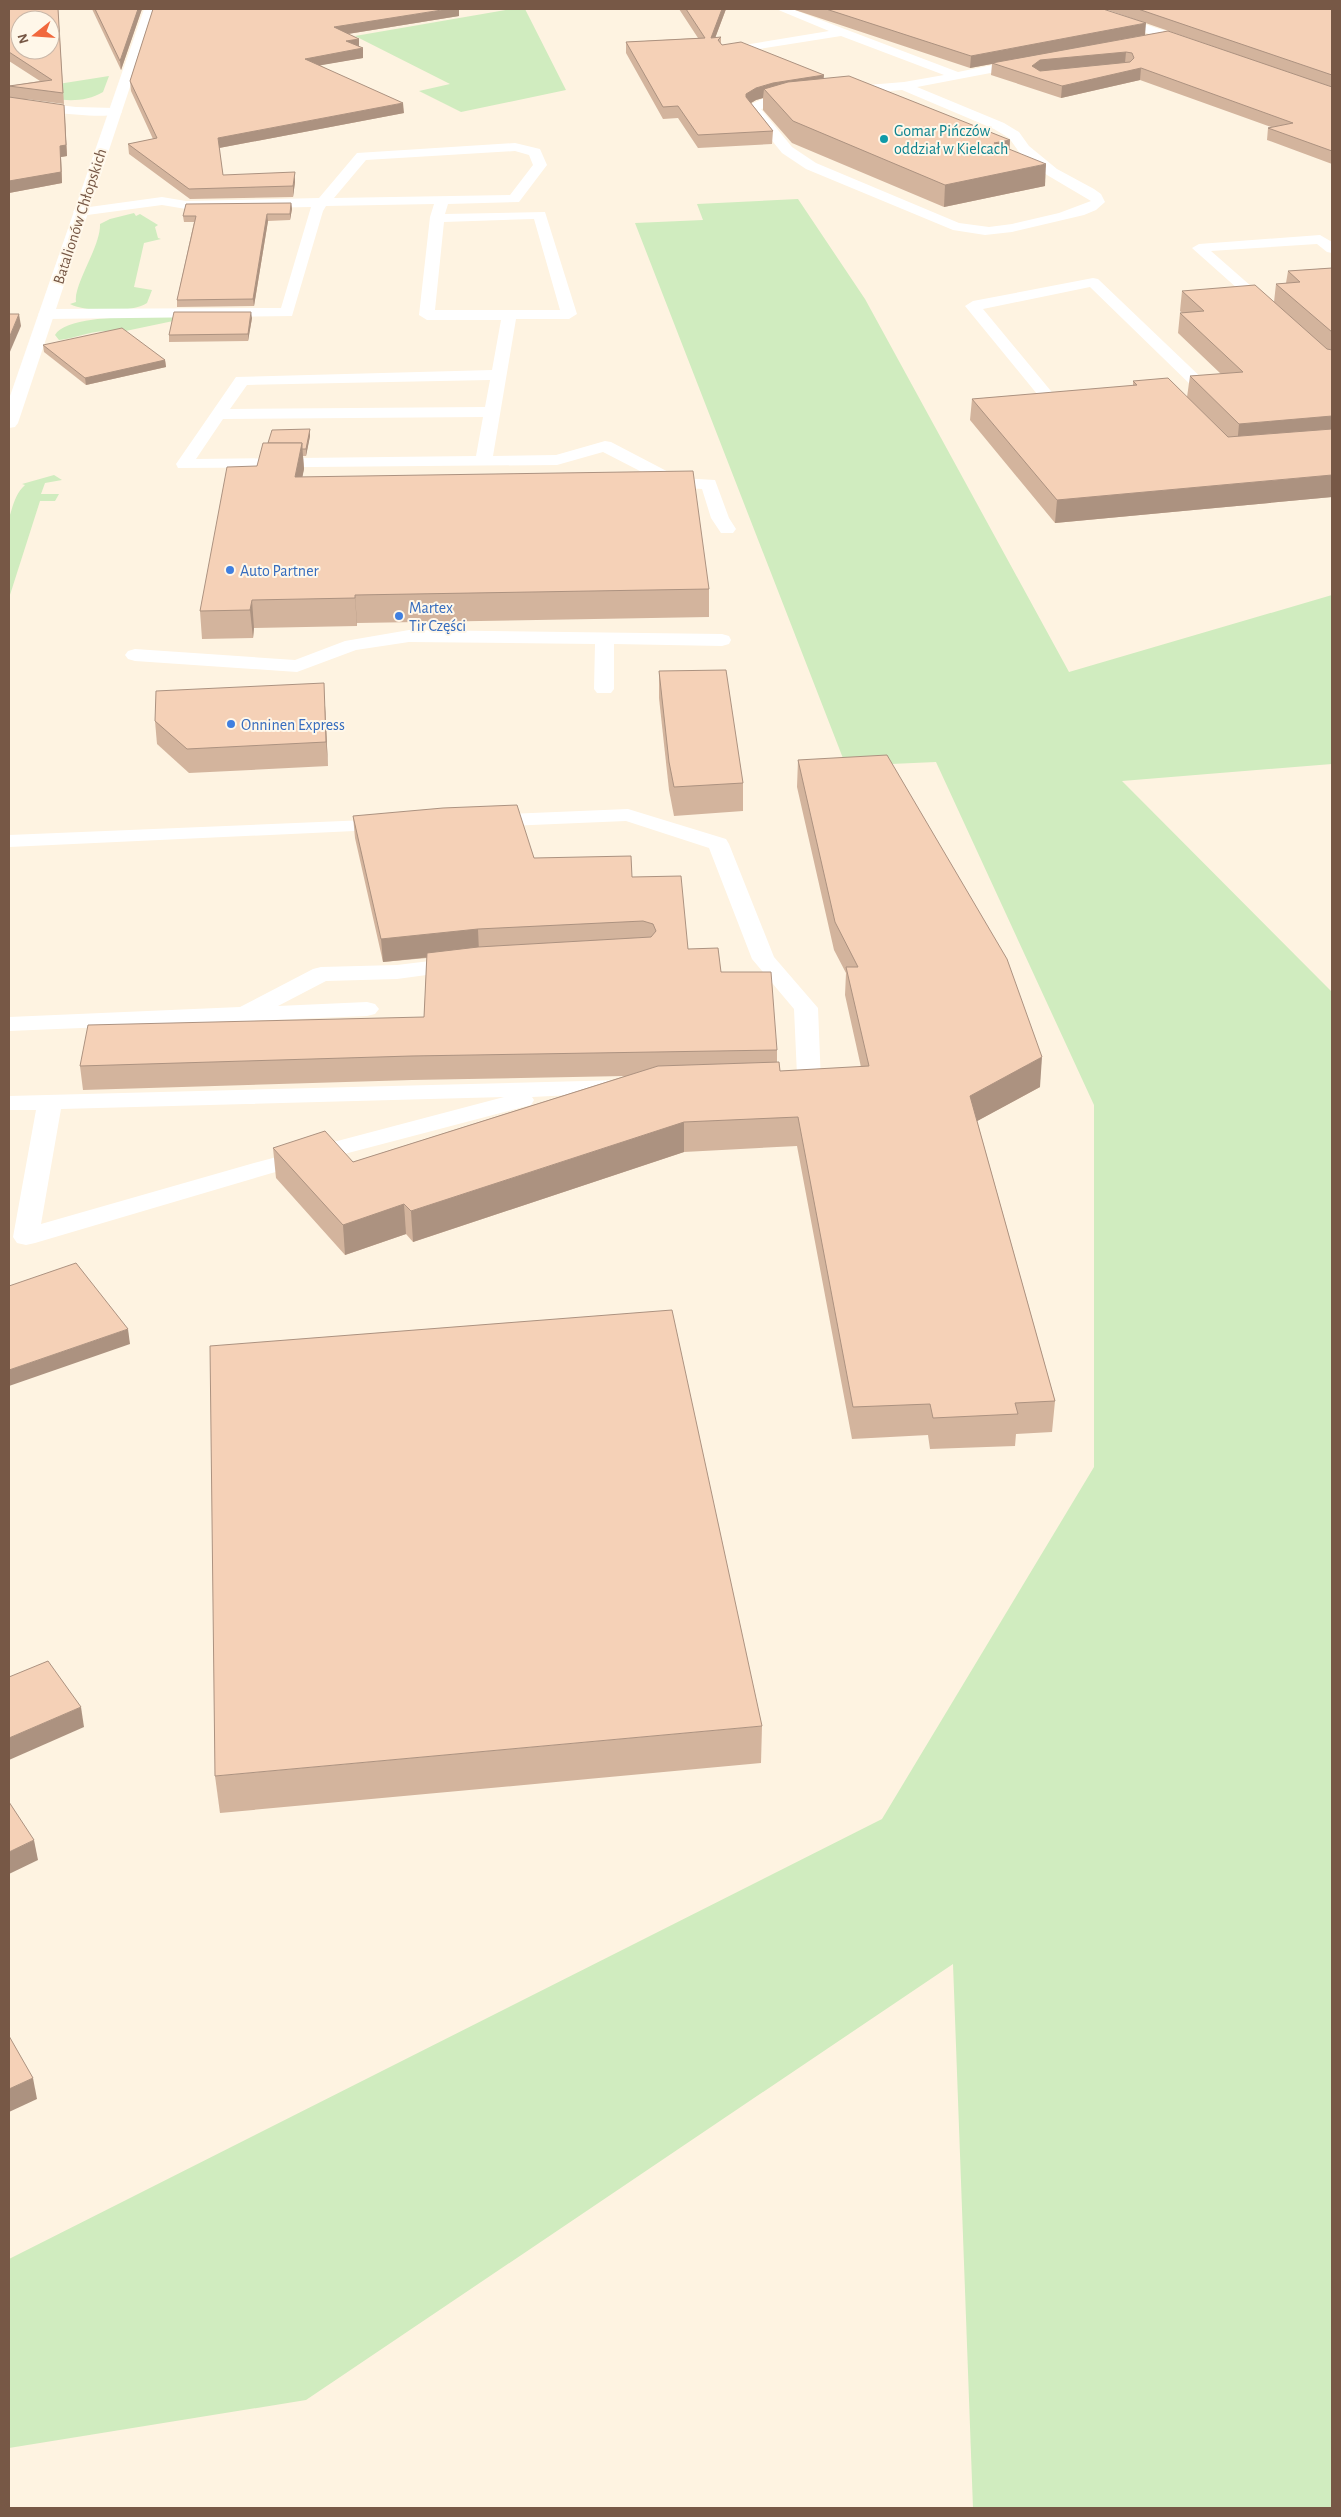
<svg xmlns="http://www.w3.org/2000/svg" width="1341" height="2517" viewBox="0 0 1341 2517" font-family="'Alegreya Sans',sans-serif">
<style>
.green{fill:#d0ecbf}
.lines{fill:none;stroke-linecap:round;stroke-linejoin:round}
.lane{fill:#fff;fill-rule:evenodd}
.street{fill:#fff;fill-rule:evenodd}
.secondary{fill:#fff;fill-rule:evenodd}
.wall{fill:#d3b49d}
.shaded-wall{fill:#ac9280}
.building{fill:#f5d1b7;stroke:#ac9280;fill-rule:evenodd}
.culture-dot{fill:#0f9aa8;stroke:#fff7e9;stroke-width:2}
.shop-dot{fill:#3f7fe0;stroke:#fff7e9;stroke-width:2}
.labels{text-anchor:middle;stroke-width:4;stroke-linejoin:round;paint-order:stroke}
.far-culture-label{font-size:16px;fill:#0d838f;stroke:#fff7e9;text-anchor:start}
.far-street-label{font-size:16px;fill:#775846;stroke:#fff7e9}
.far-shop-label{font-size:16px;fill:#366cbe;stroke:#fff7e9;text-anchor:start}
</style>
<rect width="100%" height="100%" fill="#fef3e1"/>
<g class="green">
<path d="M512 9H525L566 90 461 112 419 91 450 84 355 36Z"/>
<path d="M109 76 103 92C75 109 38 95 9 89L20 90Z"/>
<path d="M798 199 865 299 1069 672 1332 595V764L1122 781 1332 992V2508H973L953 1964 306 2400 9 2448V2259L882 1819 1094 1467V1105L936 762 846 766 635 223 703 220 697 204Z"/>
<path d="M134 213 136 216 140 214 158 225 155 227 158 238 161 239 144 243 134 287 152 290 147 303C133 313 85 312 70 304L76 302C73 285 101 246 100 224L110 219Z"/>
<path d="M174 317 178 320 116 333C97 327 77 339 59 340L55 335C67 314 146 317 174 317Z"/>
<path d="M54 475 62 480 45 483 41 494H59L55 501H40L9 598V518C13 506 15 494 25 485L22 484Z"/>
</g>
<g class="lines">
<g class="lane">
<path d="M776 9H792L958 72 1027 58 1031 59 1033 62 1027 66 917 87 1004 123 1019 132 1029 146 1057 169 1094 189 1101 194 1105 202 1096 210 1084 215 1012 232 985 235 953 230 806 169 782 153 748 111 747 108C754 99 790 90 801 93L803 96 801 99 761 109 792 147 816 163 959 223 989 227 1012 224 1059 213 1091 201 1047 175 1019 152 1009 138 994 129 902 90 843 95 837 91 843 87 904 82 944 75 841 36 722 55 720 52 726 48 829 31Z"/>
<path d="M515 143 540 149 547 165 519 202 448 204 445 214 545 212 577 314 569 319H516L493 456 556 455 605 441 611 442 680 478 715 480 729 518 736 529 733 533H721L711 518 702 489 671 487 603 452 557 465 178 468 176 464 236 377 492 370 501 320H427L419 315 430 217 434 204 326 206 323 211 292 316 46 319 38 314 46 309 281 308 311 207 186 209 162 205 80 216 73 212 75 209 162 197 186 201 319 198 357 153ZM515 151 529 155 533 165 510 195 334 198 366 160ZM534 219 560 310H435L444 222ZM490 380 485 407 230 409 247 385ZM483 417 476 456 196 459 223 419Z"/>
<path d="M1320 235 1332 242V253L1327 252 1317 244 1211 251 1275 307 1278 310 1275 313H1265L1192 248 1199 244Z"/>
<path d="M1093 278 1098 279 1209 385 1211 388 1209 391H1197L1090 287 983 309 1060 402 1052 407 1046 405 965 306 973 301Z"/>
<path d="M409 630 722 634 729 636 731 640 729 644 722 646 614 644V689L611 693H597L594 689 595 644 409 642 356 650 297 672 135 661 128 659 125 655 128 651 135 649 295 660 345 641Z"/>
<path d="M628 809 726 839 729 844 774 957 818 1008 821 1082 818 1087 787 1090 778 1088 775 1083 778 1078 797 1075 794 1009 752 959 709 848 626 821 486 827 479 825 475 821 479 817 486 815Z"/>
<path d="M390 819 397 821 401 825 397 829 9 847V835Z"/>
<path d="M463 957 471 959 474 964 471 969 397 979 326 981 278 1006 367 1002 375 1004 379 1009 375 1014 367 1016 9 1031V1017L240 1007 313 969 321 967 397 965Z"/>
<path d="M623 1080 632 1082 635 1087 632 1092 532 1097 534 1100 531 1105 272 1173 35 1243 26 1245 17 1243 13 1237 36 1110H9V1096ZM504 1097 254 1163 41 1224 61 1109Z"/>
</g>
<g class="street">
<path d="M1083 9H1100L1198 42 1200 45 1198 48H1190L1085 12Z"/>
<path d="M9 99 76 107 115 108 122 112C113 122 26 109 9 107Z"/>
</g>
<path class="secondary" d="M144 9H156L18 423 15 427 9 428V399Z"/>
</g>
<g class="wall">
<path d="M9 9H58L64 104 26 99 65 116 67 156 61 157 62 183 9 193V86L40 81 9 61Z"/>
<path d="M92 9H142L121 70Z"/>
<path d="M153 9 459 16 348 34 359 39V47L363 58 320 65 404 113 219 148 223 175 295 182 293 197 190 199 129 154 128 144 153 139 131 91 130 81Z"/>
<path d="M679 9H726L715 38 721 37V44L722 45 823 79 1009 149 1045 186 944 207 792 143 763 110V98L756 100 751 103 773 131 772 144 698 148 678 118 663 119 626 53V42L698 38Z"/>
<path d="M792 9H1103L1145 35 1048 53 1168 31 1247 58 1105 9H1332V164L1267 140 1268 128 1271 127 1140 80 1061 98 991 75 992 64 970 68Z"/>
<path d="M291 203 292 209 290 220 268 221 254 306 177 307V300L194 222H184L183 216Z"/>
<path d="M1332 268V497L1055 523 970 420 972 399 1133 386V381L1187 397 1190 376 1221 374 1178 333 1180 313H1182L1180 311 1182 291 1274 302 1276 284 1286 283 1288 271Z"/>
<path d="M252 318 248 341 169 342V335Z"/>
<path d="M43 345 165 360 166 367 86 385 44 352Z"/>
<path d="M310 436 306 456H303L304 469 302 477 709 589V617L357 623V626L254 628 253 638 202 639 200 611 257 466Z"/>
<path d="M659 671 743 783V811L674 816 669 790 659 698Z"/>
<path d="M325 706 328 766 189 773 157 744 155 721Z"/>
<path d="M798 760 1040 1087 977 1121 1055 1401 1052 1432 1016 1434 1015 1446 930 1449 928 1435 852 1439 797 1146 684 1152 413 1242 406 1234 345 1255 276 1178 273 1148 353 1162 625 1076 412 1080 83 1090 80 1066 424 1017 427 958 383 962 355 838 353 816 534 858 632 877 688 949 721 972 777 1050V1062L780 1071 861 1067 845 995 846 973 834 950 797 787Z"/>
<path d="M762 1726 761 1763 220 1813 215 1776Z"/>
</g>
<g class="shaded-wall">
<path d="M138 9H142L121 70 120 61Z"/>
<path d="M448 9H459V16L335 36 334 27Z"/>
<path d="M722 9H726L711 49V38Z"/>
<path d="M1146 23 1145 35 970 68 971 56Z"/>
<path d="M359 39V48L346 41Z"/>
<path d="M363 48V58L305 68V59Z"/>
<path d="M1126 52 1125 63 1031 76 1032 66 1040 60Z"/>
<path d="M1141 68 1140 80 1061 98 1062 86Z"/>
<path d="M824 75 823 87 764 89 763 98 756 100 746 106V109V94L756 88 773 83Z"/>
<path d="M403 103 404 113 219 148 218 138Z"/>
<path d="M64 105 67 156 61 157 62 183 9 193V181L60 146Z"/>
<path d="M1010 140 1009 161 994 143Z"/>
<path d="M1046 164 1045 186 944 207 945 185Z"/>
<path d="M295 172V182L293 197V186Z"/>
<path d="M291 203 292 209 290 220V214Z"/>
<path d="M267 214 268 221 254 306 253 299Z"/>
<path d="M251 312 252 318 248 341V334Z"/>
<path d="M19 314 21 326 9 354V338Z"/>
<path d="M165 360 166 367 86 385 85 378Z"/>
<path d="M1332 416V434L1237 446 1239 424Z"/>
<path d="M310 429V436L306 456V449Z"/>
<path d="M302 443 304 469 297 504 295 477Z"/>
<path d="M1332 475V497L1055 523 1057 500Z"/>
<path d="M355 595 357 623V626L355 598Z"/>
<path d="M252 600 254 628 253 638 250 610Z"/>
<path d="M324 683 325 706 328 766 326 742Z"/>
<path d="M478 929 479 952 383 962 381 939Z"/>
<path d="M1042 1057 1040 1087 968 1126 970 1096Z"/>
<path d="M684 1122V1152L413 1242 411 1211Z"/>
<path d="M404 1204 406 1234 345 1255 343 1225Z"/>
<path d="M128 1329 130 1344 9 1386V1370Z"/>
<path d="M81 1707 84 1727 9 1760V1738Z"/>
<path d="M34 1840 38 1860 9 1874V1852Z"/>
<path d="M33 2078 37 2099 9 2112V2089Z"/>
</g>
<g class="building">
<path d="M9 9H58L63 93 9 86 52 80 9 52ZM20 20H50V50H20Z"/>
<path d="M95 9H138L120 61Z"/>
<path d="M153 9H448L334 27 359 39 346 41 363 48 305 59 403 103 218 138 223 175 295 172 293 186 189 189 128 144 157 138 130 81Z"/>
<path d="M686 9H722L711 38 721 37 718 40 722 45 741 42 824 75 773 83 756 88 746 94V97L773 131 698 135 678 106 663 107 626 42 705 38Z"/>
<path d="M826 9H1103L1146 23 971 56Z"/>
<path d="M1138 9H1332V75Z"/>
<path d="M1168 31 1332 87V151L1268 128 1293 123 1141 68 1062 86 992 63ZM1126 52 1132 53 1134 58 1130 62 1040 71 1032 66 1040 60Z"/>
<path d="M849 76 1010 140 994 143 1046 164 945 185 793 121 764 89 788 82Z"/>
<path d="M9 97 64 105 66 145 60 146 61 172 9 181Z"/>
<path d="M291 203 290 214H267L253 299 177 300 196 216H183L186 204Z"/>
<path d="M1332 268V332L1276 284 1300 282 1288 271Z"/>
<path d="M1255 285 1327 349 1332 350V416L1239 424 1190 376 1243 372 1180 313 1204 311 1182 291Z"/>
<path d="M174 312H251L248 334 169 335Z"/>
<path d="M9 314H19L9 338Z"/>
<path d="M122 328 165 360 85 378 43 345Z"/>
<path d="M1168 378 1228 437 1332 429V475L1057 500 972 399 1137 385 1133 381Z"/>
<path d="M310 429 306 449H302V443H268L272 430Z"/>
<path d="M263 443H302L295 477 693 471 709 589 355 595V598L252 600 250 610 200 611 227 467 257 466Z"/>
<path d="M726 670 743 783 674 787 669 762 659 671Z"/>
<path d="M324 683 326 742 187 749 155 721 156 691Z"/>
<path d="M887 755 1007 959 1042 1057 970 1096 1055 1401 1015 1403 1018 1414 933 1418 930 1404 853 1407 798 1117 684 1122 411 1211 404 1204 343 1225 273 1148 325 1131 353 1162 658 1066 779 1062 780 1071 869 1066 846 967H858L835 922 798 760Z"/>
<path d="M517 805 534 858 631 856 632 877 681 876 688 949 718 948 721 972H771L777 1050 411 1056 80 1066 88 1025 424 1017 427 953 478 947 651 937 656 931 653 924 643 921 478 929 381 939 353 816 443 808Z"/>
<path d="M76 1263 128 1329 9 1370V1286Z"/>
<path d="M672 1310 762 1726 215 1776 210 1346Z"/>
<path d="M48 1661 81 1707 9 1738V1677Z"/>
<path d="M9 1802 34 1840 9 1852Z"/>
<path d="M9 2036 33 2078 9 2089Z"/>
</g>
<circle class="culture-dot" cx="884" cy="139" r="5"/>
<g class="shop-dot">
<circle cx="230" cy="570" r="5"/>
<circle cx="399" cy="616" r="5"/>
<circle cx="231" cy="724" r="5"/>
</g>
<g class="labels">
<g class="far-culture-label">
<text x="894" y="136">Gomar Pińczów<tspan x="894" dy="18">oddział w Kielcach</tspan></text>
</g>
<g class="far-street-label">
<text transform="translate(79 216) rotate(-72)" y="6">Batalionów Chłopskich</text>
</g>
<g class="far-shop-label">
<text x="240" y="576">Auto Partner</text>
<text x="409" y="613">Martex<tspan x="409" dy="18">Tir Części</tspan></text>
<text x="241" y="730">Onninen Express</text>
</g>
</g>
<rect width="1341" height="2517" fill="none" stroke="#775846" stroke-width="20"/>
<g transform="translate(35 35) rotate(253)"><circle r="24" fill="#fff7e9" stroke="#c9b7a8"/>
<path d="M0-4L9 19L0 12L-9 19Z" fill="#f1683d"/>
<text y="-8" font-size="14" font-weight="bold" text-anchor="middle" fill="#775846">N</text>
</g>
</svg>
